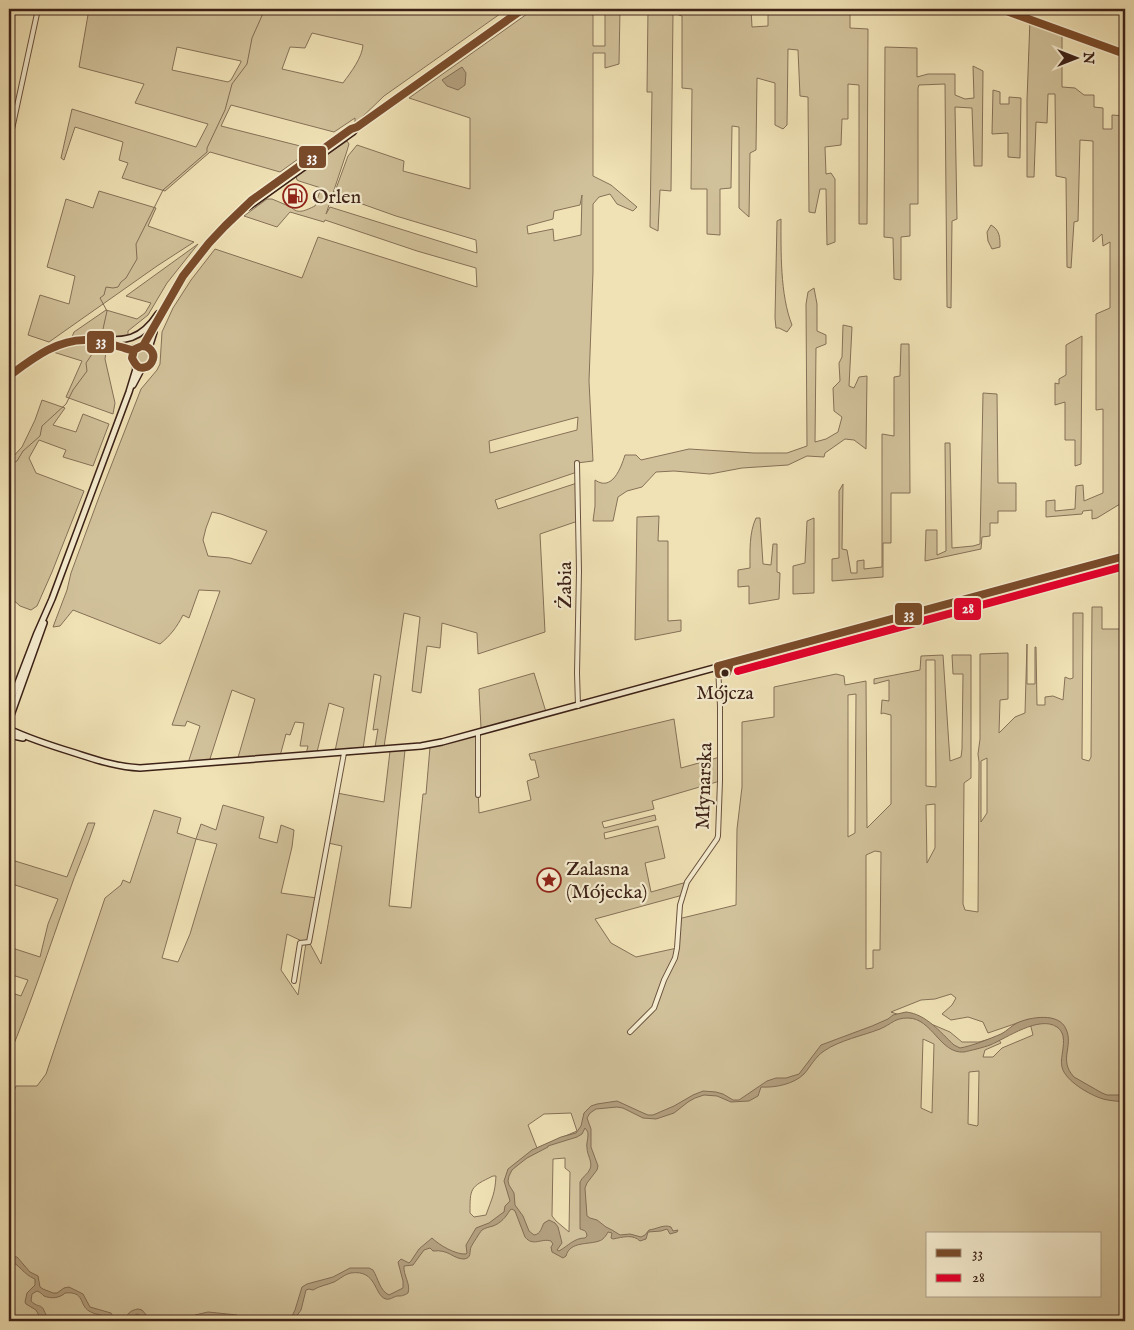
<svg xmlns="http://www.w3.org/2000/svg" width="1134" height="1330" viewBox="0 0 1134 1330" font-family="'IM FELL English',serif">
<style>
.green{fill:#d1c19a;stroke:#867158;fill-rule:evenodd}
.water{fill:#b3a07f;stroke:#836d55;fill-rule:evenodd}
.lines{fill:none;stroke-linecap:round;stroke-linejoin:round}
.stream{stroke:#836d55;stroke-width:1}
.street-casing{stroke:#69513e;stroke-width:6}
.secondary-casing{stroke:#3c2117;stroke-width:8}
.street{stroke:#f5eccf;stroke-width:4}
.secondary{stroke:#f5eccf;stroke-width:5}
.bus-1-casing{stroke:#f5eccf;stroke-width:11}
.bus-2-casing{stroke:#f5eccf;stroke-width:11}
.bus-1{stroke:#7a4b2a;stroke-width:8}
.bus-2{stroke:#e4002b;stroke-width:8}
.bus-dot{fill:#3c2117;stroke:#f5eccf;stroke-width:2}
.labels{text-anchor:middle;stroke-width:4.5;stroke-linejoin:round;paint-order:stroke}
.bus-label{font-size:19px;fill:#3c2117;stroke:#f5eccf}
.poi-label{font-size:20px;fill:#3c2117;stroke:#f5eccf;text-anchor:start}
.street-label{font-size:20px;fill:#3c2117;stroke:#f5eccf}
.line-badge{stroke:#f5eccf;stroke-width:2}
.badge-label{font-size:14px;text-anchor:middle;font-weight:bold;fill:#fff}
</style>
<rect width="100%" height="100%" fill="#f0e2b5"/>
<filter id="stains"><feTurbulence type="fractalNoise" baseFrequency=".004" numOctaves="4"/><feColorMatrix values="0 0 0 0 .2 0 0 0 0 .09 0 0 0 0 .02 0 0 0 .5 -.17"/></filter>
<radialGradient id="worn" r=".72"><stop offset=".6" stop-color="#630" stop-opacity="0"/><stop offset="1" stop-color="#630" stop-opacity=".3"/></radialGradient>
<g class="green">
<path d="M89 9H507L384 96 355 124V118L334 132 231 105 221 126 312 149 280 172 210 152 165 191 122 178 128 163 119 160 123 142 75 127 64 160 61 158 72 109 196 147 208 124 135 103 144 84 79 67ZM312 33 363 45C362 58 351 72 343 83L282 69 290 47 305 48ZM177 47 241 61V62L231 80 228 82 172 70Z"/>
<path d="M534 9H583V11L593 15V46H605V9H620L619 64 605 68V53H593V176L611 185 637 207 633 211 617 204 610 194 599 197 593 204V272L589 381 593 461 577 463V472L495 500 498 509 577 483 578 521 540 534 545 632 478 654 477 633 442 623 440 648 427 646 421 693 412 691 420 617 404 613 384 747H375L378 729 373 730 381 676 374 674 363 749 335 751 344 708 329 703 317 752 306 754 308 746H300L304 723 295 722 290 735 286 734 280 756 237 761 255 699 232 690 209 762 188 763 200 726 187 721 185 726 172 725 220 591 199 590 189 618 183 615C177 627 170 636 160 644L73 610 60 626 53 627 67 590 71 573 99 497 141 389 157 370 160 364 162 332 173 308 191 280 215 249 302 278 318 237 477 287 476 268 417 251 325 220 324 222 290 212 277 227 244 216 267 199H272L291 207C298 215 306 210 315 206L321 188 299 181 297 180 296 176 347 141 349 144 346 154 326 214 330 207 477 253 476 240 396 216 334 194 348 156 357 145 404 161 403 171 470 189V118L409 98ZM582 195 581 235 554 241 553 229 528 234 527 226 553 219 554 211 580 205ZM578 417 577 430 490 453 489 441ZM212 512 221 514 267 531 251 564 230 558 208 556 203 540 206 528Z"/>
<path d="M648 9H751L752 27 768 26V9H850V28L868 29 867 224H859V85L848 84V119H842L841 145 825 147 826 174 831 173 835 179V242L827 245 826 189H820L815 213 809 212 808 97 800 96 798 50 788 49 787 125 783 129 775 125V83L757 78 756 150 750 153 749 217 739 208V127L732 126 731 188 720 189V235L707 234V189H691L692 89 682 88V16L673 13 671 191 660 190 658 231 650 227 652 92H647Z"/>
<path d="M1030 19 1062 31V87L1075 88 1084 95H1094V107L1103 108V129H1112V115L1125 116V501L1097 518 1092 519V510L1083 511 1082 514 1046 517V501L1055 500V511L1075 509 1076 486 1083 485 1084 501 1103 493V409L1096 410V314L1110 308V242L1103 246 1102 234 1093 242V141L1080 140 1078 221 1074 222 1071 268 1067 267 1066 178 1056 176 1055 94H1048L1047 123 1036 122 1034 177H1027V100Z"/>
<path d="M885 47 917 48V77L928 74H955V95L965 99 974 98 973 66 983 71 982 166H974L972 108 955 107 957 219 952 221 951 308 947 307 945 84 919 85 918 88V204H910V236L901 237V280L894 279 893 238 884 237Z"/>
<path d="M993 90 1000 92V104H1009V97L1021 98 1020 158 1008 157V133L992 134Z"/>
<path d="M99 191 156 208 148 226 194 242 157 266 49 342 28 335 40 295 69 304 75 276 47 267 66 199 93 208Z"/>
<path d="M781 219C781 251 780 295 792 325L787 332 779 328H776L775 318 777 221Z"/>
<path d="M991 225C1000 230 1000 238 1000 247L992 249 988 241 987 232Z"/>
<path d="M198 244 167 283 148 315 128 331V337L106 339 89 337H72L74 332 106 310 137 319 145 313 151 303 126 296Z"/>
<path d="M814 288 817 304V331L826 335V344L816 348 815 442 826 439 838 432 842 417 834 411 833 388 840 381 839 363 842 357 843 325 852 327 849 386 854 388 859 377 867 376 866 449 854 440 845 439 825 453 824 457 807 456 788 465 742 468 710 474 674 471 656 472 642 487 627 491 618 497 613 521H593L595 506V480C612 492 621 468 625 455H636L641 460 689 449 754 453H787L807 446 806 304 808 292Z"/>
<path d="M1082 336 1081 464 1075 466V440H1065V402L1055 405V383L1059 384V379L1066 375V345Z"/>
<path d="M78 342H88L107 346 105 359 115 403 113 414 66 397 82 361 50 351 59 347Z"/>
<path d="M901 344H909L910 493H891V543H883V577L832 581V559L839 558V491L843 484 842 549 847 550 851 573H857V561L864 560V569L882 567V434L894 436V377L900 376Z"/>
<circle cx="143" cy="357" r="9"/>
<path d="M983 393 997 394 998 483H1016V511H998V523H990V536L982 537 981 549 925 561 926 530H937V555L946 551 945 443H950L952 548 973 546 980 544Z"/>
<path d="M42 400 65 408 53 425 76 432 83 414 109 424 93 466 63 457 66 450 39 440 29 458 36 473 84 491 52 572 37 606 31 610 20 606 9 596V461L22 447 35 420Z"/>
<path d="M659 516 658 541H668V621L681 620V631L635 640 637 517Z"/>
<path d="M756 518H760L763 564 771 565 773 544H777V572L780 573 779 599 749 604V586L738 587V570L750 568C750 551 749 533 756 518Z"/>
<path d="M814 518V593L793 594V566L805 563 807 521Z"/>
<path d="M1092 607H1102V629H1121V745L1125 746V1321H9V1103L16 1086H37L46 1074 105 898 121 885 123 880 130 883 154 810 181 818 177 833 196 839 201 824 216 830 223 805 264 817 259 838 277 843 281 825 294 830 292 847 281 893 317 898 309 942 321 964 342 846 328 843 337 793 384 802 390 751 405 750 389 906 411 908 423 794H426L430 747 476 735 479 813 531 800 527 781 539 777 535 760H531L529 754 674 719 681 768 720 757V781L652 801 654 809 602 822 604 828 655 815 656 820 604 833 605 839 658 826 665 858 645 863 651 892 687 882 683 895 595 919 611 943 636 957 677 948 678 919 736 905 737 829 742 787V722L774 717V687L836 674 844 676 845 685 866 681 867 828 891 804V715L883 713 881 714 882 700 889 701V680L874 684V679L920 670 921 656 943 655 950 761 961 757 962 749 963 674H953L952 655H971V778L964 783 963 904 965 910 978 912 979 762 978 754 980 739V654L1008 653V699L1000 700 999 733 1015 717 1025 713 1027 644V684H1035V647H1036L1037 705H1045V697L1053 696 1063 700 1065 677 1070 679 1073 678V613H1083L1082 759 1089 761 1091 757ZM926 660H935L936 787 926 786ZM856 694 855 833 848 837V695ZM987 758V813L981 822V761ZM935 804V848L927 863 926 805ZM196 839 217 844 190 934 178 962 162 958ZM875 851 881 852 880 950H873V968L866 969V855ZM287 934 306 943 298 995 281 970ZM951 994 956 998 952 1005 942 1014 951 1020 968 1017 983 1022 988 1033 1029 1019 1033 1035 1002 1048 993 1057H983L985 1050 1001 1043 997 1037 979 1042H962L950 1032 917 1018 900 1015 891 1012 921 1000 935 999ZM923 1039 934 1044 932 1113 921 1108ZM979 1071 978 1125 977 1126 968 1124 969 1072ZM571 1113 577 1131 537 1148 528 1125 544 1114ZM565 1158V1168L570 1172 569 1232 556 1221 552 1216 553 1159ZM493 1176H496C495 1194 492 1198 486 1215L474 1217 470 1213C470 1188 470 1187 493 1176ZM928 1234H1100V1296H928Z"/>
<path d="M534 673 546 712 481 728 479 689Z"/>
<path d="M88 823H95C87 848 76 871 68 895 49 949 31 1003 9 1056V992L21 996 28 980 9 974V947L40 957 48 924 58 899 9 883V868L15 861 67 877Z"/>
</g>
<g class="water">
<path d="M462 67 466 73 465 85 458 90 447 86 442 80Z"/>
<path d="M906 1012C926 1014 940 1032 954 1045L960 1048C972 1046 989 1039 1001 1034 1007 1031 1011 1026 1017 1023 1030 1017 1059 1012 1066 1029 1074 1046 1058 1060 1074 1077L1102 1093 1107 1095H1125V1102C1118 1101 1110 1101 1103 1099 1090 1095 1065 1081 1062 1067 1059 1056 1070 1036 1057 1027 1039 1015 1007 1038 990 1045 985 1047 969 1051 964 1052 940 1054 932 1018 908 1018 894 1018 892 1024 880 1029 862 1036 840 1040 824 1051 815 1057 811 1066 804 1074 794 1084 775 1088 761 1087L758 1096 749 1101 731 1102 717 1096 704 1095 695 1098 688 1102 674 1113 656 1119 643 1118 623 1108 617 1107 596 1109 590 1113 587 1118 591 1129V1147L598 1166 597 1170 587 1183 585 1188 587 1216 590 1218 597 1220 606 1227 612 1230 620 1235 630 1234 641 1237 645 1235 649 1230C657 1229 664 1224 671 1227L673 1231 678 1230 677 1232 670 1234 667 1229 661 1231 648 1232 646 1239 640 1241C633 1234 623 1237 613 1239L611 1238 612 1233 608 1232C606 1236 603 1240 599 1241 588 1245 570 1241 566 1256L563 1258 552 1252 551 1247 553 1244 551 1241C541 1238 533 1247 525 1237L515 1211 512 1209 510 1210C506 1217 501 1223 493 1226 489 1227 485 1228 482 1230 480 1232 472 1245 471 1247 469 1252 472 1258 464 1259 453 1259 449 1249 433 1251L430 1248 424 1250 413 1265 404 1266C403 1275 411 1284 408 1293 403 1296 402 1296 397 1296 393 1297 390 1300 386 1299 374 1296 377 1269 351 1273 345 1274 340 1279 334 1282 327 1285 319 1286 313 1290L309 1289 306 1290 301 1310 293 1321H261L271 1320H286L292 1316 295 1310 302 1287 307 1284 333 1277 350 1268H369L373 1270C378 1278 380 1291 389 1295L403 1288V1281L398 1262 401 1259 409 1263 411 1261 419 1249 432 1238C439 1245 456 1255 466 1254L467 1253 466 1245 476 1228 489 1223 501 1214 504 1212 505 1206 510 1201 504 1181 508 1169 532 1150 561 1137 576 1133 581 1126 584 1113 591 1106 597 1104 617 1101 641 1112 648 1115H653L674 1106 693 1095 703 1091 716 1092 723 1094 733 1100H739L767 1081 776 1078H786L799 1074 821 1045 872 1026 888 1019 893 1015ZM585 1128C587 1131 588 1131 588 1135 588 1140 586 1144 587 1148 587 1155 593 1162 590 1169 588 1174 582 1177 580 1182V1229C585 1231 586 1230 587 1236L585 1238C574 1238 568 1246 559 1251L557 1250 562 1243 558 1227 555 1223 549 1220 544 1223C541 1228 541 1234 534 1235L529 1231 523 1216 515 1205 514 1193 509 1185 508 1181 509 1176 512 1170 518 1165 527 1158 548 1147V1146L577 1137 582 1134Z"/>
<path d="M9 1256 17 1257 30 1272 38 1276 40 1287 43 1289 53 1293H57L64 1288 69 1287 83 1294 90 1307 111 1313 116 1321H111C106 1314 97 1316 89 1311 79 1305 85 1291 65 1293 60 1298 51 1299 44 1296 42 1294 40 1292 37 1291L32 1294 31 1301C40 1310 41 1300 47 1318L44 1321H42L36 1310 26 1304 25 1302 27 1293 35 1285V1279C23 1274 20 1265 9 1260Z"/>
<path d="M138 1309 142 1310 148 1317 165 1321H146L141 1316 137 1314 131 1318 130 1321H125C126 1314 131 1310 138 1309Z"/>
<path d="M208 1312 237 1315 243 1321C236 1321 231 1317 223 1317 218 1317 212 1317 206 1318 198 1319 194 1321 186 1321L195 1315Z"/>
</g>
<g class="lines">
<g class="stream">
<path d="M101 338 107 311 100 298 104 295 106 287 113 288 118 287 121 282 126 278 137 259 136 244 163 190 207 152V148L225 110 232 84 247 64 252 38 265 9"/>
<path d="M9 478 11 477V464L17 461 23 451 40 436 42 426 66 404 73 390 87 371 86 363 99 344"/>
</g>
<g class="street-casing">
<g id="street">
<path d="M1001 9 1125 54"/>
<path d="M9 143 38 9"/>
<path d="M577 463 579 571 577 673 578 706"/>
<path d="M478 732V795"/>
<path d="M294 981 300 943 309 942 344 753"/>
<path d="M630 1032 654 1008 664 980 675 958 677 948 680 905 687 882 717 839 718 836 720 781V706L718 666"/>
</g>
</g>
<g class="secondary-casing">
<g id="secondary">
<path d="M248 207 353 132 357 127"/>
<path d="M101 342C110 345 121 349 131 349 137 349 140 344 146 346 150 347 153 351 153 355 156 366 143 370 135 365"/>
<path d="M143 346 183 276 209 243 225 226 252 200 265 190 343 135 351 129 357 127 523 9"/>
<path d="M149 348 154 332"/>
<path d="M9 376C23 366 37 352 54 347 62 344 71 341 80 340 115 338 135 349 158 314"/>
<path d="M133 385 142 368"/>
<path d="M9 706 37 633 52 599 129 392 136 369 135 365 132 358 134 350"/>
<path d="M9 721 44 623"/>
<path d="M9 729C30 739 52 746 75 753 97 760 117 767 140 768L421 746 442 742 1125 556"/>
<path d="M9 735 23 738"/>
</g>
</g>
<use href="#street" class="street"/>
<use href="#secondary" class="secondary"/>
<g class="bus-1-casing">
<g id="bus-1">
<path d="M1001 9 1125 54"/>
<path d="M143 346 183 276 209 243 225 226 252 200 351 129 357 127 523 9"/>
<path d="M9 376C32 359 57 339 87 340 98 340 110 344 121 347 125 348 129 350 132 350 136 350 139 346 143 346 149 346 155 353 153 359 152 362 150 366 146 367 138 370 135 364 132 358L134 350"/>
<path d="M730 663 727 673 719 674 718 666 1125 556"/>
</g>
</g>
<g class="bus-2-casing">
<path id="bus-2" d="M738 671 1125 566"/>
</g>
<use href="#bus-1" class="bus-1"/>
<use href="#bus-2" class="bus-2"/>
</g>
<defs>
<g id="fuel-ring" transform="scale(1.25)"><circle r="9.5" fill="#f5eccf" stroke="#8f2418" stroke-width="1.5"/><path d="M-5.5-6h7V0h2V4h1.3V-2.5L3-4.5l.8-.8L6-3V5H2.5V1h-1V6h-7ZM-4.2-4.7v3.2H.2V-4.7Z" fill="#8f2418"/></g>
<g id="sight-ring" transform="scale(1.25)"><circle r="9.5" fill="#f5eccf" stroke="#8f2418" stroke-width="1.5"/><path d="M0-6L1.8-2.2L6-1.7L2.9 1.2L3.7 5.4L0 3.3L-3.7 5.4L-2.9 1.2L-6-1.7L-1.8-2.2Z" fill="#8f2418"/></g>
</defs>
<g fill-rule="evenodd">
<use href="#fuel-ring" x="295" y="196"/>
<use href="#sight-ring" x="549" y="880"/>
</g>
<circle class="bus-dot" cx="725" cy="673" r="4.5"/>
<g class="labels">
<g class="bus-label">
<text x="725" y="699">Mójcza</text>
</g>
<g class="poi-label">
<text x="312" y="203">Orlen</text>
<text x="566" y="875">Zalasna<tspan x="566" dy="23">(Mójecka)</tspan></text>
</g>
<g class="street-label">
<text transform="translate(564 585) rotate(-90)" y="7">Żabia</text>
<text transform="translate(703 786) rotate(-88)" y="7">Młynarska</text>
</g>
</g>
<g class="line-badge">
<rect x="298" y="145" width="29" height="24" rx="5" fill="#7a4b2a"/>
<rect x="86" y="330" width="29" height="24" rx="5" fill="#7a4b2a"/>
<rect x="953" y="597" width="29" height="24" rx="5" fill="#e4002b"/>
<rect x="894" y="602" width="29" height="24" rx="5" fill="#7a4b2a"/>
</g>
<g class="badge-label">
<text x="312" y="162">33</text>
<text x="101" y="346">33</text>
<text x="968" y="613">28</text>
<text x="909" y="619">33</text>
</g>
<rect width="1134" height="1330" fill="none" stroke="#f0e2b5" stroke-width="30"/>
<rect x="10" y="10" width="1114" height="1310" fill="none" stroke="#3c2117" stroke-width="2.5"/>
<rect x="15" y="15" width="1104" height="1300" fill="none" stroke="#3c2117"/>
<rect x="926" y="1232" width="175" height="65" fill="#f5eccf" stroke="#ab9b85"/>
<rect x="936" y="1249" width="25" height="8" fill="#7a4b2a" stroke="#ab9b85"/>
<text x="972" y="1258" font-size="15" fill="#3c2117">33</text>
<rect x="936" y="1274" width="25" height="8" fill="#e4002b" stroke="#ab9b85"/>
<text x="972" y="1282" font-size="15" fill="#3c2117">28</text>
<g transform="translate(1076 58) rotate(90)" stroke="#f5eccf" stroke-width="4" paint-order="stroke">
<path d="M0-4L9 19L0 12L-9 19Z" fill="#3c2117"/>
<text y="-8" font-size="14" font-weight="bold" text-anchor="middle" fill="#3c2117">N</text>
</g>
<rect width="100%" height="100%" filter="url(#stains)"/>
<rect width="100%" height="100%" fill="url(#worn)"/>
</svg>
